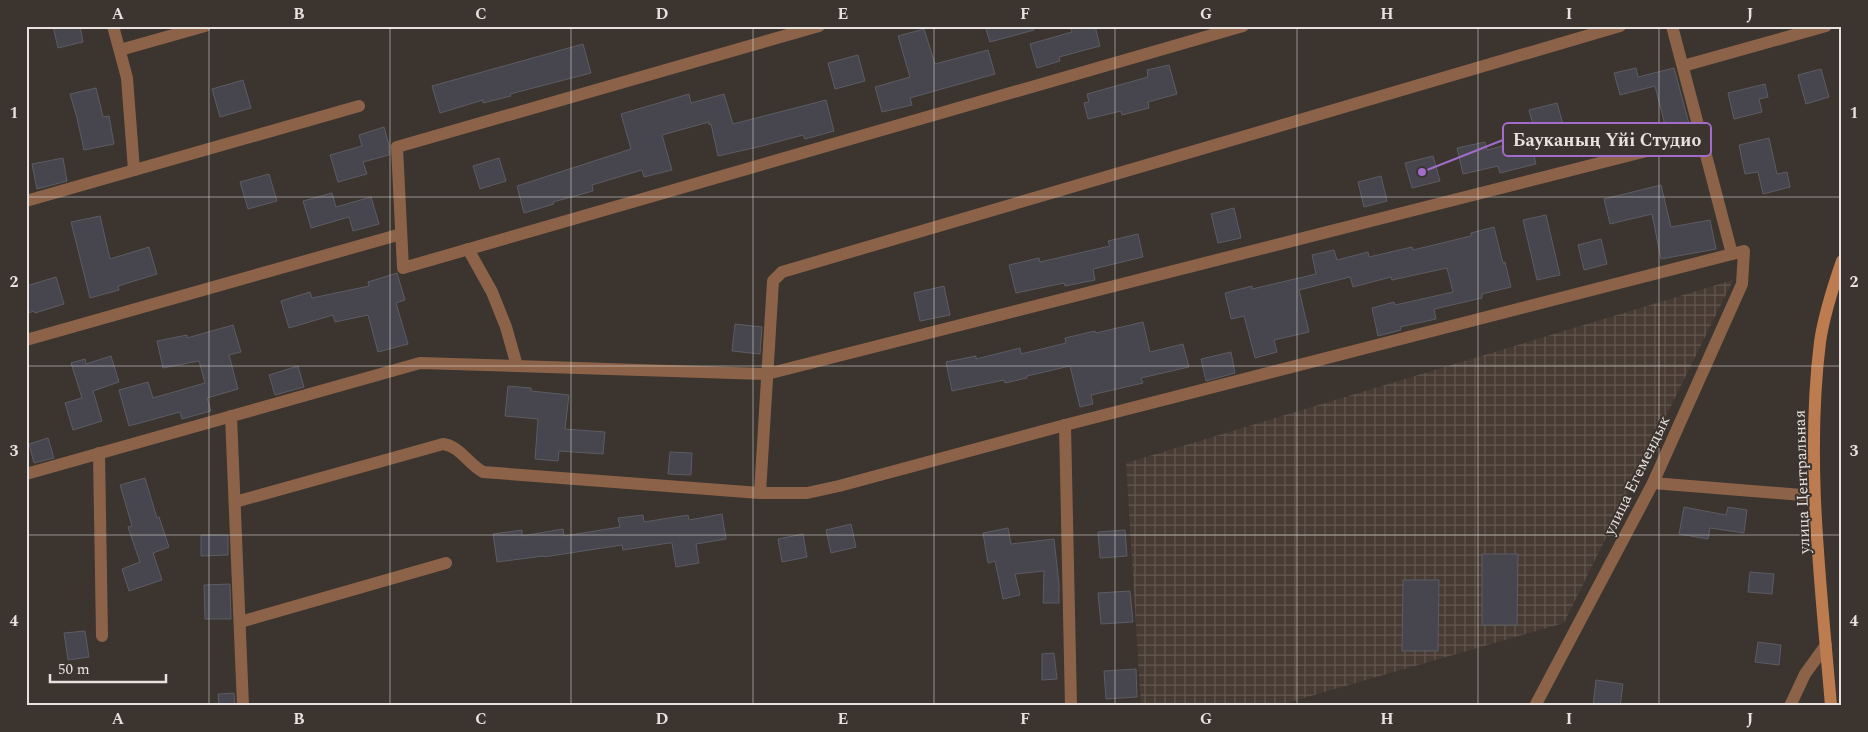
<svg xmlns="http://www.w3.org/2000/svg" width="1868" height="732" viewBox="0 0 1868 732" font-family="Spectral,serif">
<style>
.industrial{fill:url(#industrial-grid)}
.building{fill:#47464e;stroke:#5d5c64}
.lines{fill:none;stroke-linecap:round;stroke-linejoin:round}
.minor{stroke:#8c6348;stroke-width:12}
.secondary{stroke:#bc7c50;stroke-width:12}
.grid{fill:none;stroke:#e7e2df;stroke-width:1;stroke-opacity:0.55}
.labels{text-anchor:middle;stroke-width:4;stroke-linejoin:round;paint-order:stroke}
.street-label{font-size:16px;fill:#e7e2df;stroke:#3b342f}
.leader{fill:none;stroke:#a16cca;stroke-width:2}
.callout-dot{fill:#a16cca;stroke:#3b342f;stroke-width:2}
.callout{fill:#3b342f;stroke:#a16cca;stroke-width:2}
.callout-label{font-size:18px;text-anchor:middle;font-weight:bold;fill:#e7e2df}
.neatline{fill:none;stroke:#e7e2df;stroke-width:2}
.grid-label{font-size:16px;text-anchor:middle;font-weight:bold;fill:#e7e2df}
</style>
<defs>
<pattern id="industrial-grid" width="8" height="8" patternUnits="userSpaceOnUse" patternTransform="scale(1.25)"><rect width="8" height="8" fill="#483b33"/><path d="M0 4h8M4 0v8" fill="none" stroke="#625750"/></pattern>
</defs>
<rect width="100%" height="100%" fill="#3b342f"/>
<path class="industrial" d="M1733 280 1564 623 1276 706H1141L1126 463Z"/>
<g class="building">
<path d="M53 26H80L83 42 58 48Z"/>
<path d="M985 26H1034V30L990 42Z"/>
<path d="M1077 26H1095L1100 46 1059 57 1060 61 1037 68 1030 44 1072 32 1071 28Z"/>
<path d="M924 29 935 64 988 50 995 74 910 98 912 105 882 112 875 87 910 77 898 36Z"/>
<path d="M583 44 591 73 510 94 511 96 483 103V100L440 113 432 86Z"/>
<path d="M858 55 865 81 835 89 828 63Z"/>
<path d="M1169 65 1177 94 1148 102 1149 108 1122 115 1121 111 1088 119 1084 103 1089 102 1087 94 1148 77 1147 70Z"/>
<path d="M1636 68 1638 77 1674 68 1691 131 1668 137 1655 86 1620 95 1614 73Z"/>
<path d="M1821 69 1829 97 1806 104 1798 75Z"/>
<path d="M243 80 251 108 220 117 212 89Z"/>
<path d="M1765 84 1768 97 1759 99 1762 112 1734 119 1728 93Z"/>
<path d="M96 88 103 117 109 116 114 144 84 150 77 118 70 94Z"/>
<path d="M689 94 691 103 724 94 733 124 826 100 834 131 805 139 803 135 762 146 718 156 711 124 709 125V122L662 135 672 170 644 177 642 170 592 185 593 191 553 202 554 204 524 213 517 186 631 149 621 114Z"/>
<path d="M1557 103 1564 128 1536 135 1529 110Z"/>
<path d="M1605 124 1611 149 1583 157 1577 132Z"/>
<path d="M384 127 389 145V155L363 162 367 174 338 182 330 155 362 146 359 135Z"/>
<path d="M1769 138 1777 174 1787 172 1790 187 1763 194 1758 172 1745 174 1739 145Z"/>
<path d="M1530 139 1536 164 1500 173 1498 166 1463 174 1457 148 1485 142 1487 150Z"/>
<path d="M1433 156 1440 181 1412 188 1405 163Z"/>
<path d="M63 158 67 181 37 189 32 164Z"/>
<path d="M499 158 506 181 480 189 473 166Z"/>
<path d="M269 174 277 201 248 209 240 182Z"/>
<path d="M1381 176 1387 201 1364 207 1358 182Z"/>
<path d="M1661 185 1671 227 1710 220 1716 249 1661 259 1652 214 1610 224 1604 199Z"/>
<path d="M332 193 336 207 371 197 379 224 353 231 349 217 311 228 303 201Z"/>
<path d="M1234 208 1241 238 1218 243 1211 214Z"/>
<path d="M1546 215 1560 275 1537 280 1523 220Z"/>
<path d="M100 216 110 259 149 247 157 274 118 286 119 290 90 298 71 222Z"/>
<path d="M1494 227 1503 263 1505 262 1511 287 1482 294V298L1434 309 1436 319 1400 327 1401 330 1378 336 1372 308 1394 302 1395 305 1453 292 1447 268 1392 280 1391 277 1353 287 1350 277 1299 290 1309 332 1274 340 1277 352 1255 358 1244 316 1231 319 1225 293 1252 286V289L1316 274 1312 255 1334 250 1337 260 1368 252 1369 257 1412 247 1413 250 1471 236V233Z"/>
<path d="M1138 234 1143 257 1093 269 1095 280 1065 286 1064 283 1016 293 1009 265 1039 258 1040 262 1110 246 1108 241Z"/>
<path d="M1601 239 1607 264 1584 270 1578 245Z"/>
<path d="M397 273 405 300 396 303 408 344 378 352 368 315 335 322 333 315 289 328 281 301 310 292 312 298 369 286 368 282Z"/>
<path d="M56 277 64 304 35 313 34 311 26 314V286Z"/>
<path d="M944 286 950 315 920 321 914 293Z"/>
<path d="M1143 322 1150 352 1183 344 1189 367 1141 378 1143 383 1091 395 1093 404 1080 407 1070 366 1027 376V378L1005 383 1004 380 952 391 946 362 976 356V359L1020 348 1021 354 1066 343 1065 338 1095 331 1096 333Z"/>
<path d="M735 324 762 327 760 354 732 351Z"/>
<path d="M233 325 241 352 229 355 238 389 207 398 211 411 182 419 180 412 129 426 119 390 148 382 153 398 205 383 199 361 163 368 157 341 187 335V338Z"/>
<path d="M1231 352 1235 373 1206 381 1201 359Z"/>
<path d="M111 356 119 382 93 391 102 421 73 430 65 403 82 398 71 363 85 359 86 364Z"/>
<path d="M298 366 304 387 275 395 269 375Z"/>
<path d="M508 386 531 388V391L569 395 565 429 605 432 603 454 559 451 558 461 535 459 538 419 505 416Z"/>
<path d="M48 438 54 458 34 463 29 444Z"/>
<path d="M670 452 692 453 691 475 668 474Z"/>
<path d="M145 478 157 518 159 517 169 547 153 553 162 580 129 591 122 569 140 562 128 527 132 526 120 485Z"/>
<path d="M1684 507 1726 515 1728 507 1747 510 1744 533 1710 528 1708 539 1679 534Z"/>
<path d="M722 514 726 539 696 544 699 563 676 567 672 543H669L623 550 622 545 544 557V556L497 562 493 534 522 530V536L563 529 564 536 620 527 618 518 643 515 644 522 688 515 689 520Z"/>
<path d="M851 524 856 547 831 553 826 530Z"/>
<path d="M1008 528 1011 544 1054 539 1059 584V603H1043L1044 571 1015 574 1020 595 1003 599 995 561 988 563 983 533Z"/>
<path d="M1125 530 1127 556 1100 558 1098 532Z"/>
<path d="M803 534 807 557 782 562 778 539Z"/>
<path d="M201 535H228V555L201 556Z"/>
<path d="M1482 554H1518L1517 625H1482Z"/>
<path d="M1750 572 1774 574 1772 594 1748 592Z"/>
<path d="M1403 580H1439L1438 651H1402Z"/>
<path d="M230 584 231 619H205L204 585Z"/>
<path d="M1130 591 1133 622 1101 624 1098 593Z"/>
<path d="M85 631 89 657 68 660 64 633Z"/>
<path d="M1758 642 1781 645 1779 665 1755 662Z"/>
<path d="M1054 653 1057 679 1042 680V654Z"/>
<path d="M1136 669 1137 697 1106 699 1104 671Z"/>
<path d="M1596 680 1623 684 1620 706H1593Z"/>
<path d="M234 693 235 706H219L218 694Z"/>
</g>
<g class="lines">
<g class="minor">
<path d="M113 26 127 78 134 170"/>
<path d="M819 26 397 147 403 268 1243 26"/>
<path d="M1672 26 1732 254"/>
<path d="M120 50 205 26"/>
<path d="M1683 66 1826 26"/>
<path d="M26 201 359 106"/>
<path d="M468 249 492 292 506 327 517 366"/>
<path d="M26 340 401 234"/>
<path d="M231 416 243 706"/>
<path d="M1065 425 1071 706"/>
<path d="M99 453 102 636"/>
<path d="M26 474 420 363 767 374 1702 137"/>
<path d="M1653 483 1814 496"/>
<path d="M760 493 773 281 782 272 1620 26"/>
<path d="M235 502 443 444C460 446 468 464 483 472L760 493H807L839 486 1065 425 1744 251 1742 284 1653 483 1535 706"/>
<path d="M240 622 446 563"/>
<path d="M1790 706 1805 674 1826 645"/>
</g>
<path class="secondary" d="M1831 706C1821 585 1805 462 1820 342 1824 314 1833 287 1842 261"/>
</g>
<path class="grid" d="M209 26V706M390 26V706M571 26V706M753 26V706M934 26V706M1115 26V706M1297 26V706M1478 26V706M1659 26V706M26 197H1842M26 366H1842M26 535H1842"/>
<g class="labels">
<g class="street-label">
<text transform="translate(1636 475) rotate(-64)" y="6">улица Егемендык</text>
<text transform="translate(1801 482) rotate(-92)" y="6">улица Центральная</text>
</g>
</g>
<path class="leader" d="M1422 172L1503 140"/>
<circle class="callout-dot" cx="1422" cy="172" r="5"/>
<rect class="callout" x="1503" y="123" width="208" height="33" rx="5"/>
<g class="callout-label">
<text x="1607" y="146">Бауканың Үйі Студио</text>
</g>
<rect width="1868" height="732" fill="none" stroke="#3b342f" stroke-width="55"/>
<path d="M50 674v8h116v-8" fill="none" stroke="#e7e2df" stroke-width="2.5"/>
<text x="58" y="674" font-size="15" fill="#e7e2df" stroke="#3b342f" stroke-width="4" paint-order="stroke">50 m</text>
<rect x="28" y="28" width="1812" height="676" class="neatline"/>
<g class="grid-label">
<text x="118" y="19">A</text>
<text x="299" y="19">B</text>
<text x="481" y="19">C</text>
<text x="662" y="19">D</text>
<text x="843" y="19">E</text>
<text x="1025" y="19">F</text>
<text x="1206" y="19">G</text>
<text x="1387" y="19">H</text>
<text x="1569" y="19">I</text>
<text x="1750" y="19">J</text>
<text x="14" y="118">1</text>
<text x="1854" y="118">1</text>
<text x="14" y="287">2</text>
<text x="1854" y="287">2</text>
<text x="14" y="456">3</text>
<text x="1854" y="456">3</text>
<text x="14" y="626">4</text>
<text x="1854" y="626">4</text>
<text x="118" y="724">A</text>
<text x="299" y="724">B</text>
<text x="481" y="724">C</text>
<text x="662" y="724">D</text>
<text x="843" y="724">E</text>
<text x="1025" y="724">F</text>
<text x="1206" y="724">G</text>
<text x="1387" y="724">H</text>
<text x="1569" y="724">I</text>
<text x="1750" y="724">J</text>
</g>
</svg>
